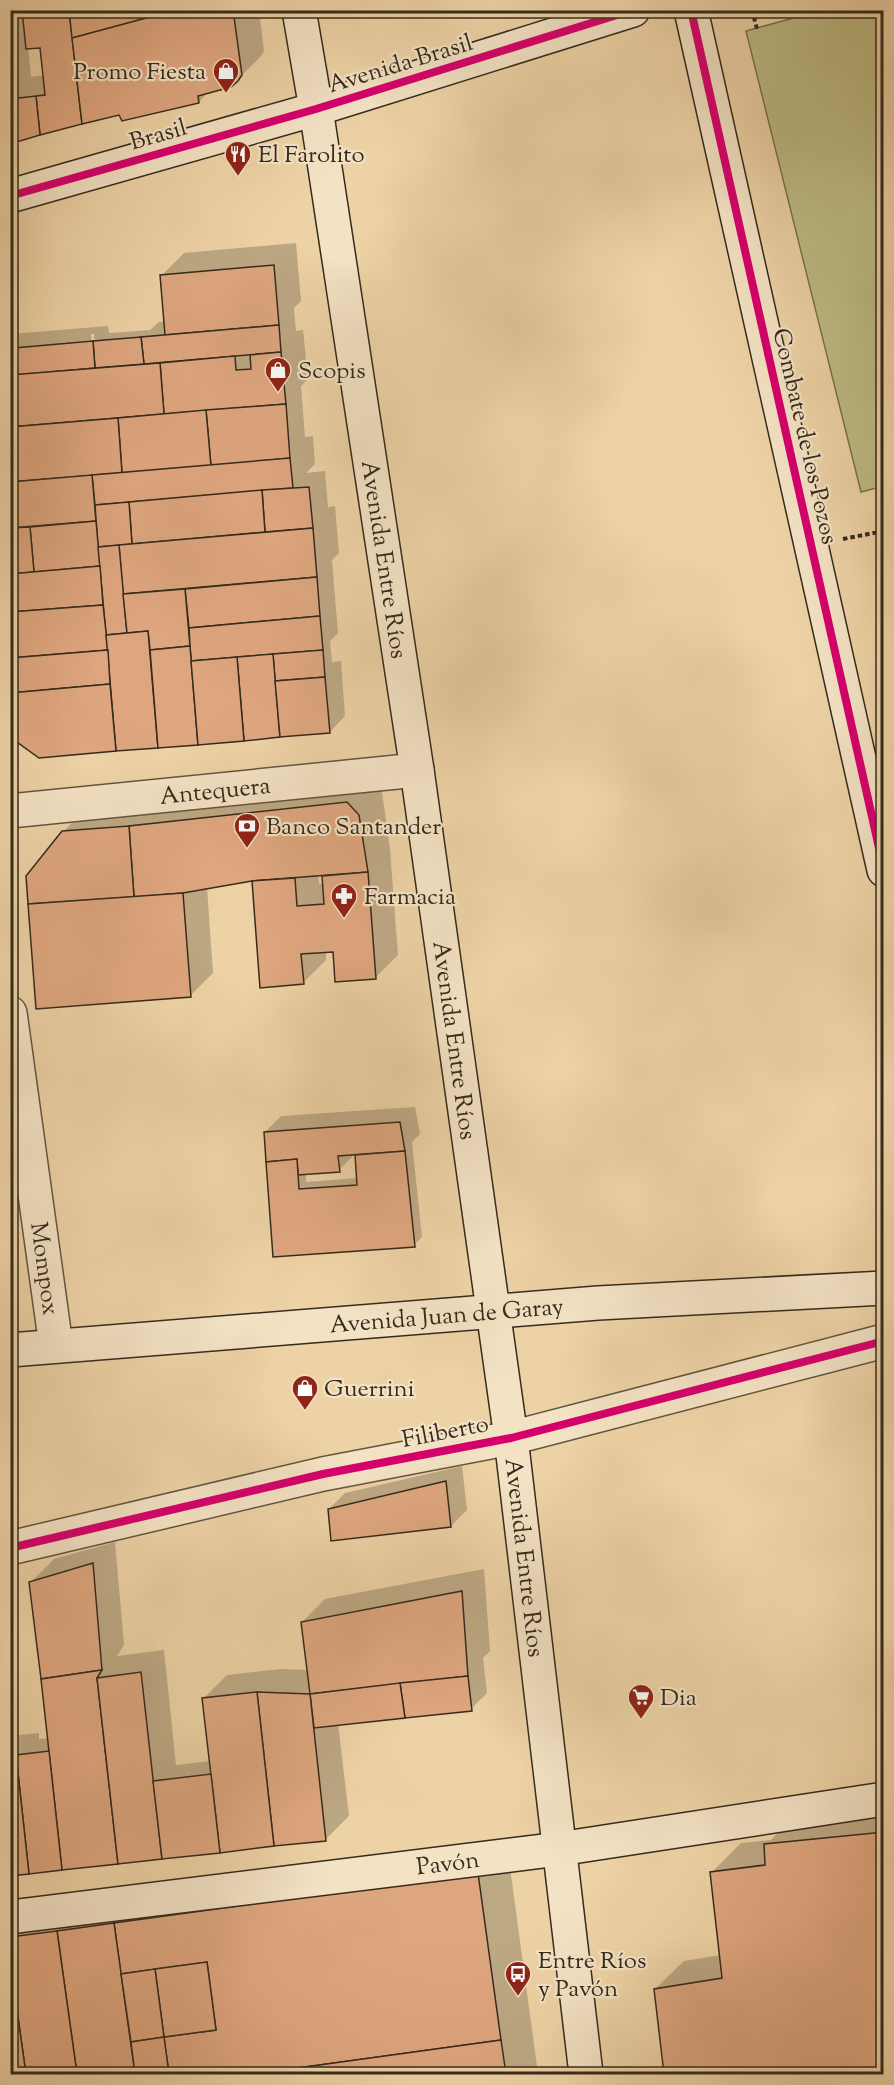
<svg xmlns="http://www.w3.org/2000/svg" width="894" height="2085" viewBox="0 0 894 2085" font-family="'Sorts Mill Goudy',serif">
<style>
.green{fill:#bdba83;stroke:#797250;stroke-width:1.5}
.shadow{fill:#0003;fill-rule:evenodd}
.building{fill:#dea67f;stroke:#352b1e;stroke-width:1.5}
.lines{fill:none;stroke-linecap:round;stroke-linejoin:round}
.street-casing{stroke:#635540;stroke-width:36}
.secondary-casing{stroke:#352b1e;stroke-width:36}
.path{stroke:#352b1e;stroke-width:4;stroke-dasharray:4.5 3;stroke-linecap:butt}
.street{stroke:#f3e2c4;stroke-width:33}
.secondary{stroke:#f3e2c4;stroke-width:33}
.cycleway-casing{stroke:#f3e2c4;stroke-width:11}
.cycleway{stroke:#d6006c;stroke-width:8}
.labels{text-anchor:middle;stroke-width:4.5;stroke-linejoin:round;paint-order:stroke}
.street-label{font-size:24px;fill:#352b1e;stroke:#f3e2c4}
.poi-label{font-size:24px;fill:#352b1e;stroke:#f3e2c4;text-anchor:start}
</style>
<rect width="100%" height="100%" fill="#edd2a5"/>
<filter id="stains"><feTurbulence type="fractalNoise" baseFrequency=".00333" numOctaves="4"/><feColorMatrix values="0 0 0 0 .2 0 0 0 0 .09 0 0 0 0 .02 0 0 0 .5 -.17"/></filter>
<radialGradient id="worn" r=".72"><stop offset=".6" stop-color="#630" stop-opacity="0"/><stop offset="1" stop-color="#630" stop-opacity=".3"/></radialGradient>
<path class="green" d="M819 11H883L884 486 861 492 746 31Z"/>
<g class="shadow">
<path d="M10 10H259L264 51 261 56 237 80 209 91 199 102 120 113 10 143ZM41 46 45 75 31 77 28 47Z"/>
<path d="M296 243 301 301 294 308 296 331 303 330 308 379 301 386 305 437 313 436 315 464 306 473 325 471 328 507 335 506 339 553 332 560 338 633 330 641 332 662 341 661 345 716 330 732 39 757 10 735V334L108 326 109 333 150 330 159 322 165 321 161 276 184 253ZM91 334H94L95 348H92Z"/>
<path d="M370 780 382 792 390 849 398 955 375 978 334 950 326 951V960L303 983 261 986 254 879 207 887 213 973 190 996 63 832 86 808ZM318 874H324V883L319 884Z"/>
<path d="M415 1107 420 1134 412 1142 422 1237 414 1245 274 1255 265 1132 281 1116ZM356 1153 358 1178 306 1182V1172L339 1170Z"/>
<path d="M462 1466 467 1510 451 1526 329 1509 345 1493Z"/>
<path d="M115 1542 124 1645 117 1656 164 1650 176 1765 211 1761 204 1698 227 1675 281 1669 308 1670 302 1622 325 1599 484 1569 490 1651 483 1658 487 1693 471 1709 338 1724 349 1816 326 1839 10 1875V1736L39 1733V1739L49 1738 31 1582 54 1559Z"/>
<path d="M884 1807V2074H666L655 1989 684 1961 721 1955 712 1872 741 1843 771 1840 794 1816Z"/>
<path d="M507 1845 538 2074H10V1918Z"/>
</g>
<g class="building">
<path d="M22 10H69L82 124 40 135 36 96 45 95 40 48 26 49Z"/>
<path d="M69 10H176L72 38Z"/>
<path d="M176 10H233L242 75 238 81 231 87 198 96 199 103 122 121 119 115 82 124 72 38Z"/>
<path d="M369 10H393L369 16Z"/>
<path d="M36 96 40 135 10 144V99Z"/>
<path d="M274 265 279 325 165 335 160 275Z"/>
<path d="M279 325 281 352 144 364 141 337Z"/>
<path d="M141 337 144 364 95 368 93 341Z"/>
<path d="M93 341 95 368 16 375 14 348Z"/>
<path d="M10 348H14L16 375H10Z"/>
<path d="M281 352 286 404 164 414 160 363 235 356 236 370 251 369 250 355Z"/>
<path d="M160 363 164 414 10 427V375Z"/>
<path d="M286 404 290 458 211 466 206 410Z"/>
<path d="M206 410 211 466 122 473 118 418Z"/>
<path d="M118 418 122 473 10 482V427Z"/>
<path d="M290 458 293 488 95 505 92 475Z"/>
<path d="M92 475 96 521 10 528V482Z"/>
<path d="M309 487 313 528 265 532 262 490Z"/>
<path d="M262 490 265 532 132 544 129 502Z"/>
<path d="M129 502 132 544 98 547 95 505Z"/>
<path d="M96 521 100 566 34 572 30 527Z"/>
<path d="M30 527 34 572 10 574V528Z"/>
<path d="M313 528 317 577 123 594 119 545Z"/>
<path d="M119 545 127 633 106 635 98 547Z"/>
<path d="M100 566 103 605 10 612V574Z"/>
<path d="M317 577 320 616 189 628 185 589Z"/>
<path d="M185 589 190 646 150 650 148 631 127 633 123 594Z"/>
<path d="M103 605 108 650 10 658V612Z"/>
<path d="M320 616 323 650 191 661 189 628Z"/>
<path d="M148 631 158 748 116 751 106 635Z"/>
<path d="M190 646 198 745 158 748 150 650Z"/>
<path d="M108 650 110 684 10 693V658Z"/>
<path d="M323 650 325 677 275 681 273 654Z"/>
<path d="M273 654 280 737 244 741 237 657Z"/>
<path d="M237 657 244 741 198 745 191 661Z"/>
<path d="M325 677 330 733 280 737 275 681Z"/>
<path d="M110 684 116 751 39 758 10 737V693Z"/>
<path d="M347 802 359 815 368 872 252 881 183 893 134 897 129 826Z"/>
<path d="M129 826 134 897 28 904 26 876 62 831Z"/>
<path d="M368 872 376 979 335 982 333 952 301 954 304 984 260 988 252 881 295 878 297 906 324 904 322 876Z"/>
<path d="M183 893 191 997 36 1009 28 904Z"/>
<path d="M400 1122 405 1151 338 1156 340 1172 298 1175 297 1159 266 1162 264 1132Z"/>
<path d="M405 1151 415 1247 273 1257 266 1162 297 1159 299 1189 357 1185 355 1155Z"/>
<path d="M446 1481 451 1527 331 1541 328 1509Z"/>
<path d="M93 1563 102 1670 41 1679 29 1582Z"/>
<path d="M462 1591 468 1676 310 1694 301 1622Z"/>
<path d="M102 1670 97 1678 118 1864 62 1870 41 1679Z"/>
<path d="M141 1672 162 1859 118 1864 97 1678Z"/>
<path d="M468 1676 472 1711 405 1718 400 1683Z"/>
<path d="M400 1683 405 1718 314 1728 310 1694Z"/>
<path d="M257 1692 310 1694 326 1841 274 1846Z"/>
<path d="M257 1692 274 1846 220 1853 202 1698Z"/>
<path d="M49 1751 62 1870 29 1874 16 1755Z"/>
<path d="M16 1755 29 1874 10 1876V1756Z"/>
<path d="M211 1774 220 1853 162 1859 153 1781Z"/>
<path d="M884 1832V2074H664L654 1989 722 1978 710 1872 765 1865 764 1844Z"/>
<path d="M478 1873 501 2040 254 2074H169L164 2037 216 2030 207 1962 121 1974 114 1923Z"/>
<path d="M114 1923 135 2074H77L57 1931Z"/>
<path d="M57 1931 77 2074H26L10 1961V1937Z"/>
<path d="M10 1961 26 2074H10Z"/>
<path d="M207 1962 216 2030 164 2037 155 1969Z"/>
<path d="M155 1969 164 2037 131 2042 121 1974Z"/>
<path d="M164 2037 169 2074H135L131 2042Z"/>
<path d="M501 2040 506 2074H254Z"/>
</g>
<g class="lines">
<g class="street-casing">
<g id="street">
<path id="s1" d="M10 811 417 770"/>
<path id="s2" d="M10 1013 56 1346"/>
<path d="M10 1548 323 1474 511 1438 884 1341"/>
</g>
</g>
<g class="secondary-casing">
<g id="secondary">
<path id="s3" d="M299 10 316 109 417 770 511 1438 586 2074"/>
<path d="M691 10 884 870"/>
<path d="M10 196 316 109 633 10"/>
<path id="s4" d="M10 1350 598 1303 884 1288"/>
<path id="s5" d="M10 1917 559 1849 884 1799"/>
</g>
</g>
<g class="path">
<path d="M752 10 757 29"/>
<path d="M843 539 884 531"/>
</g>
<use href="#street" class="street"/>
<use href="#secondary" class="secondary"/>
<g class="cycleway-casing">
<g id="cycleway">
<path d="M691 10 884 870"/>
<path d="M10 196 316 109 633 10"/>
<path d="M10 1548 323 1474 511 1438 884 1341"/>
</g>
</g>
<use href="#cycleway" class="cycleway"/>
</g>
<defs>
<g id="shop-pin" transform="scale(1.35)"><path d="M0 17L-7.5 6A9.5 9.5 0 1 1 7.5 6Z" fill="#8f2418" stroke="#f3e2c4"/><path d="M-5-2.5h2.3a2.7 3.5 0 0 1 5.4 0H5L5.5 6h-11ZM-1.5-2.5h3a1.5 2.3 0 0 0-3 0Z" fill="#fff"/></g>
<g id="restaurant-pin" transform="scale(1.35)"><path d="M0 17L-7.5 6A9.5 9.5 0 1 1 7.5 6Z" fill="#8f2418" stroke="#f3e2c4"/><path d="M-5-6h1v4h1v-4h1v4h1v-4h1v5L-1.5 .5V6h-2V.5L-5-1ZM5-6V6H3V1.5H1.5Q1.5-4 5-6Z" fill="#fff"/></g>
<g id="bank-pin" transform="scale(1.35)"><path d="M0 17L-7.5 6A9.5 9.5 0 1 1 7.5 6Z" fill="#8f2418" stroke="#f3e2c4"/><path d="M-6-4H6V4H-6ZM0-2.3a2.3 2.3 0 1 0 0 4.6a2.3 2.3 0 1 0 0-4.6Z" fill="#fff"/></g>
<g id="pharmacy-pin" transform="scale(1.35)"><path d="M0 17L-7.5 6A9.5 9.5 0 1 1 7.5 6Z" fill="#8f2418" stroke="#f3e2c4"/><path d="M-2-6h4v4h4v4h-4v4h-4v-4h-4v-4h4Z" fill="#fff"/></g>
<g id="supermarket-pin" transform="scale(1.35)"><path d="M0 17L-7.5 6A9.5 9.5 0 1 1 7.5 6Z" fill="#8f2418" stroke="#f3e2c4"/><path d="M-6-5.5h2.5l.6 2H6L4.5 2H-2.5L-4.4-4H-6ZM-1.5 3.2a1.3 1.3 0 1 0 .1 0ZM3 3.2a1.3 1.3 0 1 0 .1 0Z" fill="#fff"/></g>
<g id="bus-pin" transform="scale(1.35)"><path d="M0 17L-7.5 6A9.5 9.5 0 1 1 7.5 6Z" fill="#8f2418" stroke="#f3e2c4"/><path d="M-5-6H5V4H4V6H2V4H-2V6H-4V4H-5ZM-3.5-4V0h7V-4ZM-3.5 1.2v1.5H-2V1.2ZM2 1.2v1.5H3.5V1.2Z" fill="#fff"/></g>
</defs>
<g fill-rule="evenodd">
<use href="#shop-pin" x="226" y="71"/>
<use href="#restaurant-pin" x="238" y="154"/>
<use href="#shop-pin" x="278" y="370"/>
<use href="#bank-pin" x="247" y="826"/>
<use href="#pharmacy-pin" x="344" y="896"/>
<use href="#shop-pin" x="305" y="1388"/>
<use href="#supermarket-pin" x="641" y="1697"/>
<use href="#bus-pin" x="518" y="1974"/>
</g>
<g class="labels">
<g class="street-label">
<text transform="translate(400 63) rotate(-17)" y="8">Avenida Brasil</text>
<text transform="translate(158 134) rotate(-16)" y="8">Brasil</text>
<text transform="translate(806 436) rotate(77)" y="8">Combate de los Pozos</text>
<text dy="8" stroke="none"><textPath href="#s3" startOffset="556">Avenida Entre Ríos</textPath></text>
<text dy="8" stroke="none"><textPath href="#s1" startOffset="206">Antequera</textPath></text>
<text dy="8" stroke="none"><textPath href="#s3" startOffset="1042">Avenida Entre Ríos</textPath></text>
<text dy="8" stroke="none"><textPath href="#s2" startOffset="258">Mompox</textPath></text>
<text dy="8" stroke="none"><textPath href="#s4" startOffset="438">Avenida Juan de Garay</textPath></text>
<text transform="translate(445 1431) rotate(-11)" y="8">Filiberto</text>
<text dy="8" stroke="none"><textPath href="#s3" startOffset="1564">Avenida Entre Ríos</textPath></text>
<text dy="8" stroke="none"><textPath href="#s5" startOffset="441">Pavón</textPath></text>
</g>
<g class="poi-label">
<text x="206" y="79" text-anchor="end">Promo Fiesta</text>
<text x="258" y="162">El Farolito</text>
<text x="298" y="378">Scopis</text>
<text x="266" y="834">Banco Santander</text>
<text x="364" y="904">Farmacia</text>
<text x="324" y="1396">Guerrini</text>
<text x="660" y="1705">Dia</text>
<text x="538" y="1968">Entre Ríos<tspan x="538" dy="28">y Pavón</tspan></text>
</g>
</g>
<rect width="894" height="2085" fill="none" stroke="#edd2a5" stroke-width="36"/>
<rect x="12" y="12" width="870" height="2061" fill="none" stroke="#352b1e" stroke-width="3"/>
<rect x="18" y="18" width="858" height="2049" fill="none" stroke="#352b1e" stroke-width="1.5"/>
<rect width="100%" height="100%" filter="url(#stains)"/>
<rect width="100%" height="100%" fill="url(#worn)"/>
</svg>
